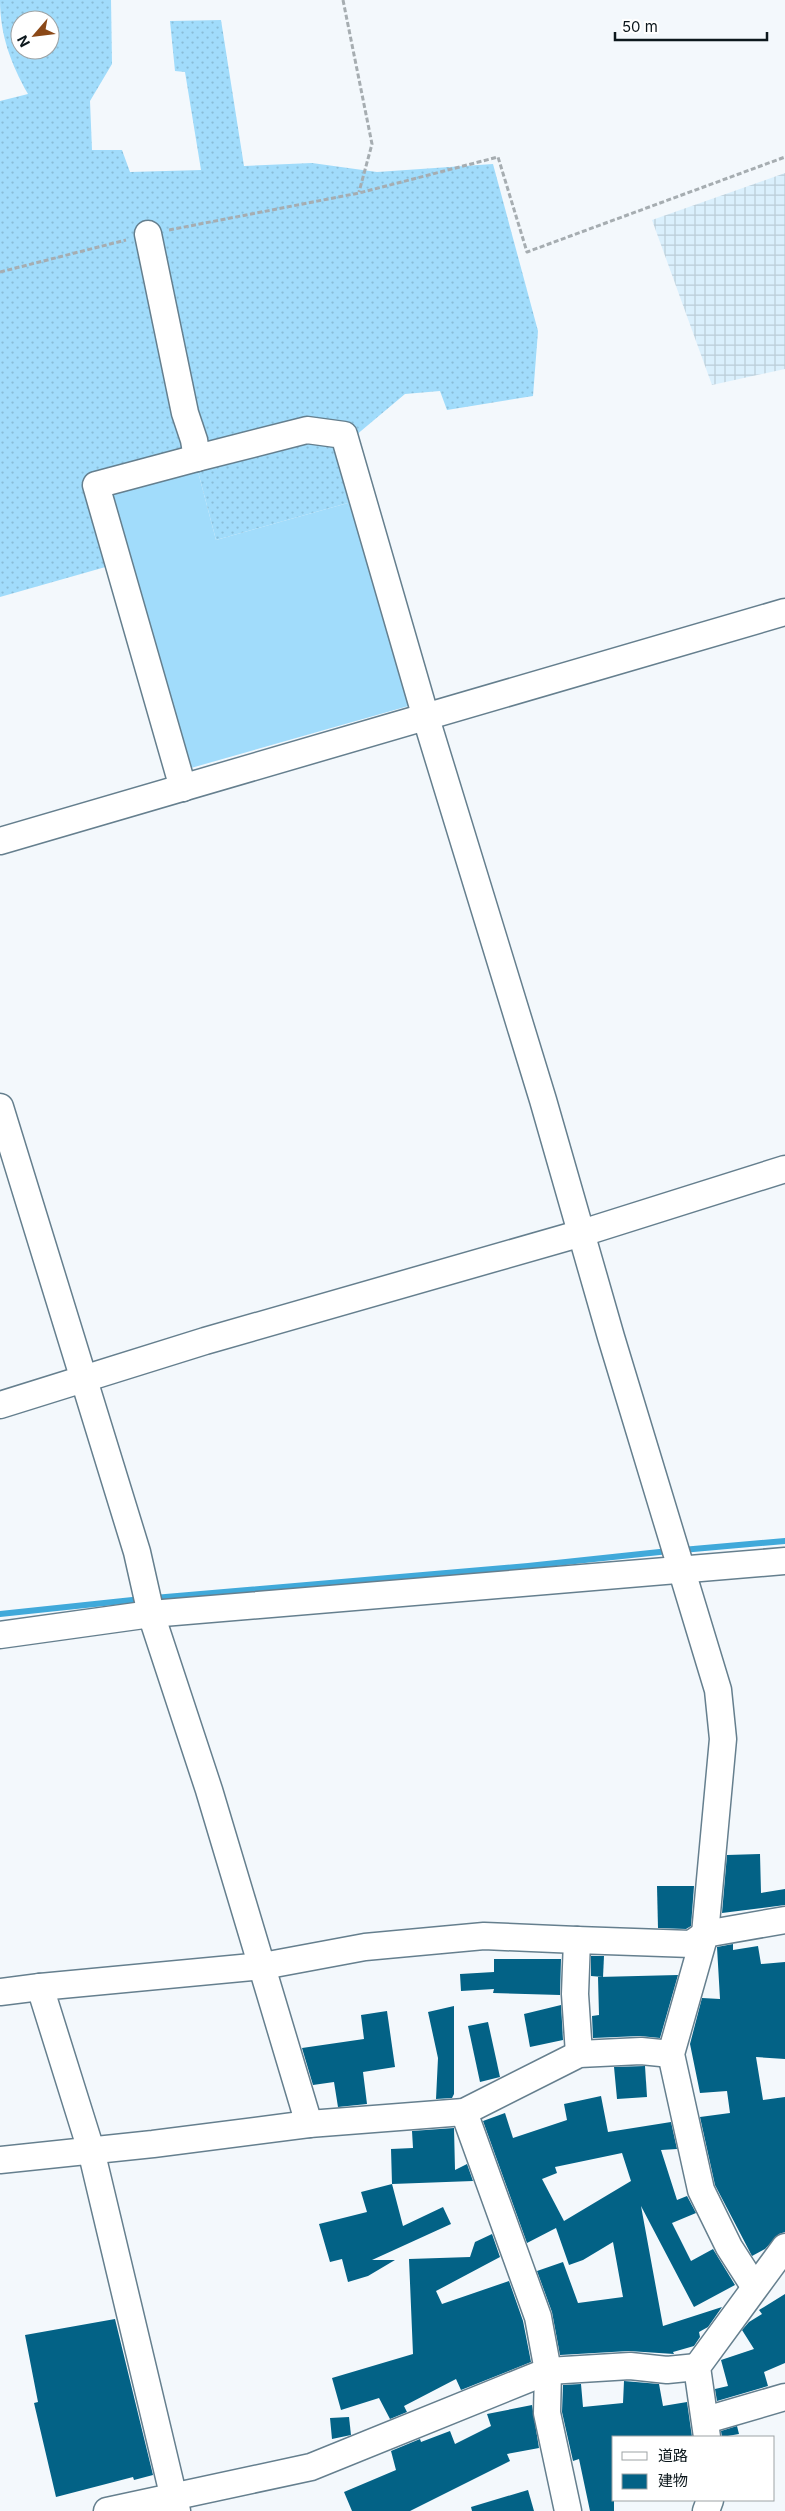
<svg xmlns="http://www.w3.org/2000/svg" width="785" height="2511" viewBox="0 0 785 2511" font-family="Inter,'Noto Sans JP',sans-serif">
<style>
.industrial{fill:url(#industrial-grid)}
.grass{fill:#a1dcfb}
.garden{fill:url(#garden-dots);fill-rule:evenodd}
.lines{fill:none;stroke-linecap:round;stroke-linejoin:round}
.stream{stroke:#40a9da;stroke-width:6}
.building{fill:#036286;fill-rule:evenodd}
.minor-casing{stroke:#657f8e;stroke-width:29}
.path{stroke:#a6adb1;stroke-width:3;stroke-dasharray:5 2.5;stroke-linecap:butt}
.minor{stroke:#fff;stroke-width:26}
</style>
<defs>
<pattern id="industrial-grid" width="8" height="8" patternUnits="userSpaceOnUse" patternTransform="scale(1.25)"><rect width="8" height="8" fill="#daf0fd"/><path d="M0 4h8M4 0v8" fill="none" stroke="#bacdd8"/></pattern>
<pattern id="garden-dots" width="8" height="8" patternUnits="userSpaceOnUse" patternTransform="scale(1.25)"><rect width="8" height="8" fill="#a1dcfb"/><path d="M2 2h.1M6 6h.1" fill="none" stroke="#89bcd7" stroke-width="1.8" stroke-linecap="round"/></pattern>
</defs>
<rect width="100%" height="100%" fill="#f3f8fc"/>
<path class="industrial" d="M785 173V369L712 385 652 220Z"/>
<path class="grass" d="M196 464 216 540 355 501 412 705 184 770 106 490Z"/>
<g class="garden">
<path d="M0 0H111L112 64 90 101 92 150H122L130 172 201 170 185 72 175 71 170 21 221 20 244 166 312 163 377 172 493 164 538 331 533 396 447 410 440 391 405 394 355 436 311 423 90 480 109 566 0 597V101L28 94C11 64 0 35 0 0ZM20 20H50V50H20Z"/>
<path d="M306 437 339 442 355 501 216 540 196 464Z"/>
</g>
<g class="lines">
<g class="stream">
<path d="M682 1550 785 1541"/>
<path d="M154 1598 528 1566 669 1551"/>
<path d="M0 1614 142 1599"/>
</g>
</g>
<g class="building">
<path d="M760 1854 761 1893 785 1889V1905L722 1913 727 1855Z"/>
<path d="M657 1886H694L691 1926 686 1929 658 1928Z"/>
<path d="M733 1944V1950L758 1946 761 1964 785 1962V2059L756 2057 763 2100 785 2097V2232L779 2234 765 2249 752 2256 715 2185 700 2117 730 2113 727 2091 700 2093 690 2044 702 1998 720 1999 717 1947Z"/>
<path d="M591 1956H604L603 1977 591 1976Z"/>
<path d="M494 1959H561L560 1995 493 1993 494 1989 461 1991 460 1974 494 1972Z"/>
<path d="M678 1975 660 2038 640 2036 593 2038 592 2016 599 2015 598 1977Z"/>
<path d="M561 2005 563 2040 530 2047 524 2014Z"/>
<path d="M454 2006V2094L452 2098 436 2099 438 2058 428 2012Z"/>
<path d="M387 2011 395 2067 363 2072 367 2104 338 2107 334 2082 313 2085 302 2048 364 2039 361 2015Z"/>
<path d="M488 2022 500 2077 480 2082 468 2026Z"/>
<path d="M645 2066 647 2097 617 2099 614 2067Z"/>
<path d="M601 2096 608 2132 671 2122 677 2149 661 2150 677 2200 687 2196 696 2213 672 2223 691 2261 713 2249 735 2285 694 2307 641 2206 663 2326 722 2307 708 2327 699 2332 700 2337 694 2346 673 2352 674 2354 629 2351 560 2355 552 2312 537 2271 563 2262 578 2303 623 2297 613 2242 583 2260 569 2265 556 2228 527 2243 483 2121 505 2113 513 2138 567 2120 564 2104ZM622 2153 631 2181 564 2221 542 2179 557 2173 555 2167Z"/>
<path d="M454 2128 455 2170 467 2164 473 2181 392 2184 391 2149 413 2148 412 2131Z"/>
<path d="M392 2184 403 2226 443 2207 451 2224 372 2260H395L368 2276 348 2282 342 2259 330 2262 319 2224 367 2212 361 2192Z"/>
<path d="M492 2234 500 2257 436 2291 442 2304 509 2281 523 2321 531 2362 461 2390 456 2379 404 2406 407 2412 390 2419 379 2398 341 2410 332 2378 413 2354 409 2259 470 2257 475 2242Z"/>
<path d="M785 2294V2363L764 2372 768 2386 717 2401 715 2389 728 2386 721 2360 754 2349 742 2330 749 2322 762 2314 759 2310Z"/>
<path d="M115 2319 153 2475 134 2480 133 2477 56 2497 34 2403 38 2402 25 2335Z"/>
<path d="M624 2381 659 2384 663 2406 687 2402 692 2437H614V2511H590L579 2459 573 2461 562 2412 563 2385 581 2384 583 2407 623 2403Z"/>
<path d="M532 2405 539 2448 507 2454 510 2461 410 2511H352L344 2492 396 2470 391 2451 420 2439 421 2442 450 2431 455 2444 491 2426 487 2414Z"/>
<path d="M349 2417 351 2435 332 2439 330 2418Z"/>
<path d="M737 2426 739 2434 722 2437 721 2431Z"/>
<path d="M528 2490 534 2511H472L471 2507Z"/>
</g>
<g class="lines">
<g class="minor-casing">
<g id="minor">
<path d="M148 234 185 413 194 440 197 458 307 430 344 435 426 718 543 1100 611 1337 718 1690 723 1739 705 1934 671 2054 701 2190 729 2247 754 2286"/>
<path d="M183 788 96 485 197 458"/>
<path d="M0 841 785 612"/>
<path d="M0 1107 137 1552 151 1614 209 1790 309 2124"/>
<path d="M0 1405 205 1341 582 1233 785 1169"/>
<path d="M0 1635 151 1614 785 1561"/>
<path d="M0 1992 40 1987"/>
<path d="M579 2054 575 1994 577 1940 691 1944 705 1934 785 1920"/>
<path d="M464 2112 538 2317 548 2371 547 2413 568 2511"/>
<path d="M0 2160 153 2144 309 2124 464 2112 579 2054 641 2051 671 2054"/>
<path d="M706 2420 785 2397"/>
<path d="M707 2437 697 2367 785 2247"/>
<path d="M107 2511 311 2467 548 2371 630 2366 667 2370 697 2367"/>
<path d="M177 2511 91 2150 40 1987 263 1966 365 1947 484 1936 577 1940"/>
<path d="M706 2511 710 2500"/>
</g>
</g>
<g class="path">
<path d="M343 0 372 144 359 192"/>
<path d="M169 230 359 193 498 157 527 252 785 157"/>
<path d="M0 272 126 240"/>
</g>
<use href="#minor" class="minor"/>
</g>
<rect x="612" y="2436" width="162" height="65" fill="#ffffff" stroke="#9ea3a5"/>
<rect x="622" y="2452" width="25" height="8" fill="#ffffff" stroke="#9ea3a5"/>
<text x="658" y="2461" font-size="15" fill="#0d181d">道路</text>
<rect x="622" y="2474" width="25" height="15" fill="#036286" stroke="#9ea3a5"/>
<text x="658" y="2486" font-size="15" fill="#0d181d">建物</text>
<g transform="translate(35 35) rotate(242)"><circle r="24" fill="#ffffff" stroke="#9ea3a5"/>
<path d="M0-4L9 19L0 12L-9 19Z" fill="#8b4918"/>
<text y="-8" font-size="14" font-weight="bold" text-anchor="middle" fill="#0d181d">N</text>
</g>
<path d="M615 32v8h152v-8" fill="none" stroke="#0d181d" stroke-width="2.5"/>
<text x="622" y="32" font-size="15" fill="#0d181d" stroke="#ffffff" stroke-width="4" paint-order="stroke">50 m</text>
</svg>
